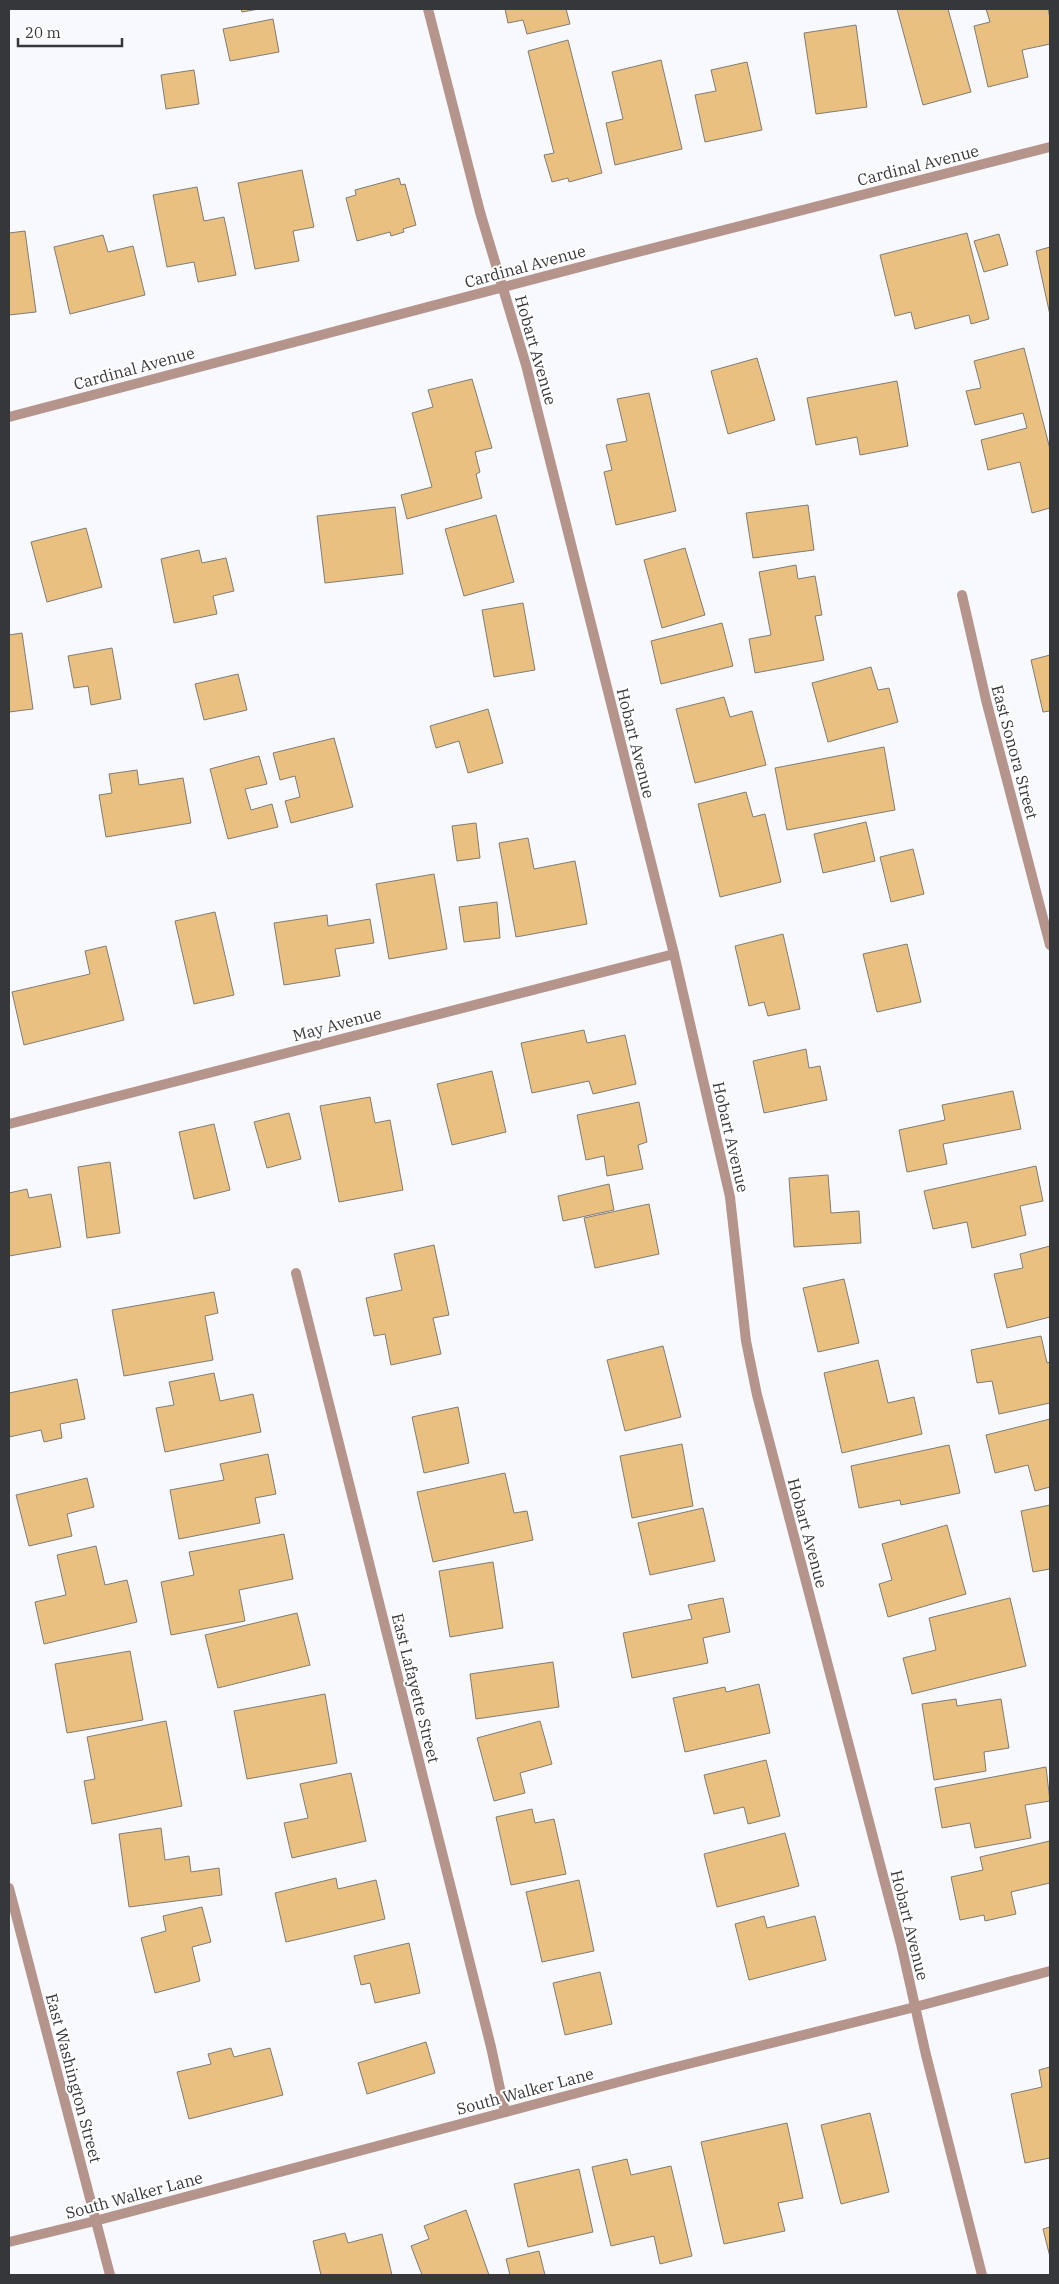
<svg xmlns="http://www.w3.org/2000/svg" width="1059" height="2284" viewBox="0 0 1059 2284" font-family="'IBM Plex Serif',serif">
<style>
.building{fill:#e9c080;stroke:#7f7c76}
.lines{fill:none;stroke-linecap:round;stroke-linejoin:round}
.minor{stroke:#b5948c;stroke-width:10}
.labels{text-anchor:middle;stroke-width:4;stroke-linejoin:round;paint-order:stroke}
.street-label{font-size:16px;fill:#36373a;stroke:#fff}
</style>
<rect width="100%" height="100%" fill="#f7f9ff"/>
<g class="building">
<path d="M241 9H259L242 12Z"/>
<path d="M505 9H566L570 24 527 34 523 20 508 23Z"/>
<path d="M897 9H948L971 92 923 105Z"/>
<path d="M986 9H1048L1050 18V44L1022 50 1028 77 988 87 974 26 990 22Z"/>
<path d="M273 19 279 52 230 61 223 29Z"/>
<path d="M856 25 867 107 816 114 804 33Z"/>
<path d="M568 40 602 173 569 182 568 178 552 182 544 155 554 153 528 51Z"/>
<path d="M661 60 682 149 615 165 606 123 623 119 612 72Z"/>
<path d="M747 62 762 130 705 142 695 95 716 91 711 70Z"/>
<path d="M194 70 199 104 166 109 161 75Z"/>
<path d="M302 170 314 227 293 231 299 261 255 269 238 183Z"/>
<path d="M399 178 401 185 405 184 416 225 403 229 404 232 391 236 390 232 357 241 346 198 356 195 355 190Z"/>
<path d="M197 187 204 221 224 217 236 275 198 282 194 262 167 267 153 195Z"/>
<path d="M25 231 36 312 9 315V233Z"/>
<path d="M967 233 989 319 971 324 969 315 915 329 911 312 895 316 880 255Z"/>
<path d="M999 234 1008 265 984 272 974 241Z"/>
<path d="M103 235 108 252 133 246 145 295 70 314 54 247Z"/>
<path d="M1050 247V315L1036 251Z"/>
<path d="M1024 348 1050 449V508L1032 513 1020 462 988 470 981 440 1027 428 1023 413 975 425 966 391 981 388 974 361Z"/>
<path d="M757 358 775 420 728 434 711 371Z"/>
<path d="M472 379 492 448 475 452 480 472 476 474 482 498 407 519 401 495 432 487 412 413 433 407 428 390Z"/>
<path d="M897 381 908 446 860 455 857 437 816 445 807 398Z"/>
<path d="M649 393 676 511 616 525 604 472 612 470 606 445 627 441 617 399Z"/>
<path d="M808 505 814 550 753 558 746 513Z"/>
<path d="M395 507 403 574 325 583 317 516Z"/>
<path d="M496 515 514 582 464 596 445 529Z"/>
<path d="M86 528 102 587 47 602 31 542Z"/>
<path d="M685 548 705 615 662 628 644 560Z"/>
<path d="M199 550 202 563 226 558 234 591 213 596 217 614 174 623 161 559Z"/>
<path d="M796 565 798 579 815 576 822 615 815 616 824 660 755 673 749 639 771 635 759 572Z"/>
<path d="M523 603 535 670 494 677 482 610Z"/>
<path d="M722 623 733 666 661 684 651 641Z"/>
<path d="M22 633 33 709 9 712V635Z"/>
<path d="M112 648 121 699 91 705 88 686 74 688 68 656Z"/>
<path d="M1050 655V711L1043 712 1031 660Z"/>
<path d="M871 667 878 690 889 688 898 722 828 742 812 683Z"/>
<path d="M238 674 247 710 204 720 195 684Z"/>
<path d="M724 697 730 717 752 711 766 765 695 783 676 709Z"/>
<path d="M488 709 503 763 468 773 459 741 436 748 430 726Z"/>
<path d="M334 738 353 807 291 823 285 801 300 797 295 776 280 780 273 753Z"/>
<path d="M884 747 895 810 787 830 775 768Z"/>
<path d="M259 756 267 784 245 789 251 810 272 804 278 827 228 839 210 769Z"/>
<path d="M137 770 139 785 183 778 191 823 106 837 99 795 112 793 109 774Z"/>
<path d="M746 792 753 817 765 814 781 882 720 897 698 804Z"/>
<path d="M866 822 875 861 823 873 814 834Z"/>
<path d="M476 823 480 858 457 861 452 826Z"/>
<path d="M528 838 534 869 575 861 587 924 516 937 499 843Z"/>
<path d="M913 849 924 894 891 902 880 857Z"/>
<path d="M434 874 447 949 389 959 376 884Z"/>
<path d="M497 902 500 938 464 942 459 907Z"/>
<path d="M215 912 234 995 194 1004 175 921Z"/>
<path d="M327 915 328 926 370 919 374 943 335 949 340 976 284 985 274 923Z"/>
<path d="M783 934 800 1009 768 1016 764 1002 749 1006 735 946Z"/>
<path d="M907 944 921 1002 877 1012 863 954Z"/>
<path d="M106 946 124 1020 24 1045 12 992 90 974 85 951Z"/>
<path d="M584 1030 587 1043 625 1035 636 1084 593 1094 589 1081 532 1093 521 1043Z"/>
<path d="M806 1049 809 1068 820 1066 827 1100 764 1113 753 1061Z"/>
<path d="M492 1071 506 1132 452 1145 437 1084Z"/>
<path d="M1013 1091 1021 1129 943 1144 947 1164 907 1172 899 1130 945 1120 942 1105Z"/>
<path d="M370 1097 375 1123 390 1120 403 1190 339 1202 320 1106Z"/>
<path d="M639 1102 647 1142 638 1145 643 1169 607 1176 604 1156 586 1160 577 1115Z"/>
<path d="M289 1113 301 1159 267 1168 254 1122Z"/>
<path d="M214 1124 230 1190 194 1199 179 1132Z"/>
<path d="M110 1162 120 1233 87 1238 78 1167Z"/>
<path d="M1036 1166 1043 1201 1020 1206 1026 1235 972 1248 967 1222 933 1229 924 1191Z"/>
<path d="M828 1175 831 1213 859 1211 861 1243 794 1247 789 1178Z"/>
<path d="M609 1184 614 1210 563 1221 558 1196Z"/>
<path d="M27 1189 29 1198 51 1194 61 1247 9 1256V1193Z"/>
<path d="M649 1204 659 1254 595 1268 584 1218Z"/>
<path d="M434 1245 449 1315 433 1318 441 1354 391 1365 385 1334 374 1336 366 1298 402 1290 394 1254Z"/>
<path d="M1050 1246V1317L1007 1328 994 1274 1023 1268 1020 1254Z"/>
<path d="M844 1279 859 1343 818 1352 803 1288Z"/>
<path d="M214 1292 218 1313 205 1316 213 1360 124 1376 112 1310Z"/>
<path d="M1041 1336 1047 1363 1050 1362V1403L999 1414 992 1381 977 1383 971 1350Z"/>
<path d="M663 1346 681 1417 625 1431 607 1360Z"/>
<path d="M878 1360 888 1403 914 1397 922 1434 842 1453 824 1373Z"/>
<path d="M214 1373 220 1401 253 1394 261 1432 165 1452 156 1408 174 1405 169 1382Z"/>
<path d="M77 1379 85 1419 60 1424 62 1438 44 1442 41 1430 9 1437V1393Z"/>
<path d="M458 1407 469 1463 424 1473 412 1417Z"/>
<path d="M1050 1419V1487L1035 1491 1028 1465 995 1473 986 1435Z"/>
<path d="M682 1444 693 1506 632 1518 620 1456Z"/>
<path d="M949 1445 960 1493 901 1505 900 1500 859 1508 851 1466Z"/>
<path d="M268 1454 276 1494 255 1498 260 1523 179 1539 170 1490 224 1480 220 1464Z"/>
<path d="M505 1473 514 1513 527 1511 533 1540 433 1562 417 1492Z"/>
<path d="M87 1478 94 1507 67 1514 72 1536 29 1546 16 1495Z"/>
<path d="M1050 1505V1569L1033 1572 1021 1511Z"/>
<path d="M703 1508 715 1561 650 1575 638 1523Z"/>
<path d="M947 1525 966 1594 888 1617 879 1584 892 1580 882 1544Z"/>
<path d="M284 1534 293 1579 239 1590 245 1621 171 1635 161 1582 194 1575 189 1552Z"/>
<path d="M96 1546 105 1585 127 1580 137 1622 44 1644 35 1602 66 1595 57 1555Z"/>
<path d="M493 1562 503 1628 450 1637 439 1571Z"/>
<path d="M723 1598 730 1632 703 1638 708 1663 632 1678 623 1633 692 1619 688 1605Z"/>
<path d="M1010 1598 1026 1666 912 1694 903 1658 936 1650 929 1618Z"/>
<path d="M297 1613 310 1665 218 1688 205 1635Z"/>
<path d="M130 1651 143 1720 67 1733 55 1664Z"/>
<path d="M553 1662 559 1707 476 1719 470 1674Z"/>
<path d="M759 1684 770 1733 685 1752 673 1698 725 1687 726 1692Z"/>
<path d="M325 1694 337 1763 247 1779 234 1711Z"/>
<path d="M956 1699 957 1706 1001 1699 1009 1748 984 1752 986 1771 934 1780 922 1704Z"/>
<path d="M166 1721 182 1806 92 1824 84 1781 95 1779 87 1737Z"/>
<path d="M540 1721 552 1764 520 1773 525 1793 494 1801 477 1738Z"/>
<path d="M766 1760 780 1816 748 1824 744 1807 714 1814 704 1775Z"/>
<path d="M1046 1767 1050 1801 1025 1805 1031 1838 975 1848 970 1823 942 1828 935 1788Z"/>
<path d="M351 1773 366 1841 292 1858 284 1823 308 1818 300 1784Z"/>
<path d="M532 1809 535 1823 554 1819 566 1874 511 1885 496 1817Z"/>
<path d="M161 1828 165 1860 189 1856 191 1872 219 1868 222 1895 129 1907 119 1834Z"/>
<path d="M785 1833 799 1886 717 1907 704 1854Z"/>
<path d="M1050 1841V1883L1011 1892 1016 1914 985 1921 984 1915 960 1920 951 1877 983 1870 980 1857Z"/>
<path d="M336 1878 338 1889 376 1880 385 1919 286 1942 275 1893Z"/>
<path d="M579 1880 594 1951 542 1962 526 1892Z"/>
<path d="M202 1907 211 1942 192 1947 200 1981 155 1993 141 1938 166 1931 163 1916Z"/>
<path d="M764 1916 767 1928 815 1916 826 1960 749 1980 735 1924Z"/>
<path d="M409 1943 420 1993 375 2003 370 1983 361 1985 354 1956Z"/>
<path d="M600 1972 612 2024 565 2035 553 1983Z"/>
<path d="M426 2042 435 2073 367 2094 358 2063Z"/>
<path d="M231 2048 234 2057 270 2048 283 2095 189 2119 177 2072 211 2064 208 2054Z"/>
<path d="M1050 2067V2158L1025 2163 1011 2094 1042 2087 1039 2070Z"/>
<path d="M870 2113 889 2192 841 2204 821 2125Z"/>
<path d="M787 2123 803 2198 778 2203 785 2231 724 2244 701 2142Z"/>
<path d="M627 2159 631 2175 671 2166 692 2256 660 2264 654 2236 611 2246 592 2167Z"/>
<path d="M579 2169 593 2232 528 2247 514 2184Z"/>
<path d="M466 2210 489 2275H422L411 2246 429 2239 424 2226Z"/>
<path d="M1050 2227V2257L1043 2229Z"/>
<path d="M345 2233 348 2243 382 2234 392 2275H321L313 2241Z"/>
<path d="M539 2251 545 2275H510L506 2259Z"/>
</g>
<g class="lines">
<g class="minor">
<path d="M428 9 480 212 526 365 674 954 730 1197 746 1341 757 1395 901 1944 926 2055 982 2275"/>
<path d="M9 417 622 256 1050 147"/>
<path d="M962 595 986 700 1050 945"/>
<path d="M9 1124 674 954"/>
<path d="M296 1273 491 2047 505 2112"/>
<path d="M9 1888 110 2275"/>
<path d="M9 2242 95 2221 660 2071 915 2007 1050 1971"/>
</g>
</g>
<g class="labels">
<g class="street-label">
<text transform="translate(918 165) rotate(-14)" y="6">Cardinal Avenue</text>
<text transform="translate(525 266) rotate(-15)" y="6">Cardinal Avenue</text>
<text transform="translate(536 350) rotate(74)" y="6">Hobart Avenue</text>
<text transform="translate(134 368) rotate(-15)" y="6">Cardinal Avenue</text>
<text transform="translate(636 743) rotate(76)" y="6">Hobart Avenue</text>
<text transform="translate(1015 752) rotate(75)" y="6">East Sonora Street</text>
<text transform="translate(337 1024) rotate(-15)" y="6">May Avenue</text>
<text transform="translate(731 1137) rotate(77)" y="6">Hobart Avenue</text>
<text transform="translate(808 1533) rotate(75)" y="6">Hobart Avenue</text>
<text transform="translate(416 1688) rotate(76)" y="6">East Lafayette Street</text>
<text transform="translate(910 1925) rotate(76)" y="6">Hobart Avenue</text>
<text transform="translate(74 2078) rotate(75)" y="6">East Washington Street</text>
<text transform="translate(525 2091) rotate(-15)" y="6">South Walker Lane</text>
<text transform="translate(134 2195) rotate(-15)" y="6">South Walker Lane</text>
</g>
</g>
<rect width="1059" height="2284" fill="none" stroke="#36373a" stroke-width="20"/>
<path d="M18 38v8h104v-8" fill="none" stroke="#36373a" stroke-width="2.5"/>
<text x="25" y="38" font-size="15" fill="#36373a" stroke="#ffffff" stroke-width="4" paint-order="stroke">20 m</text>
</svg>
